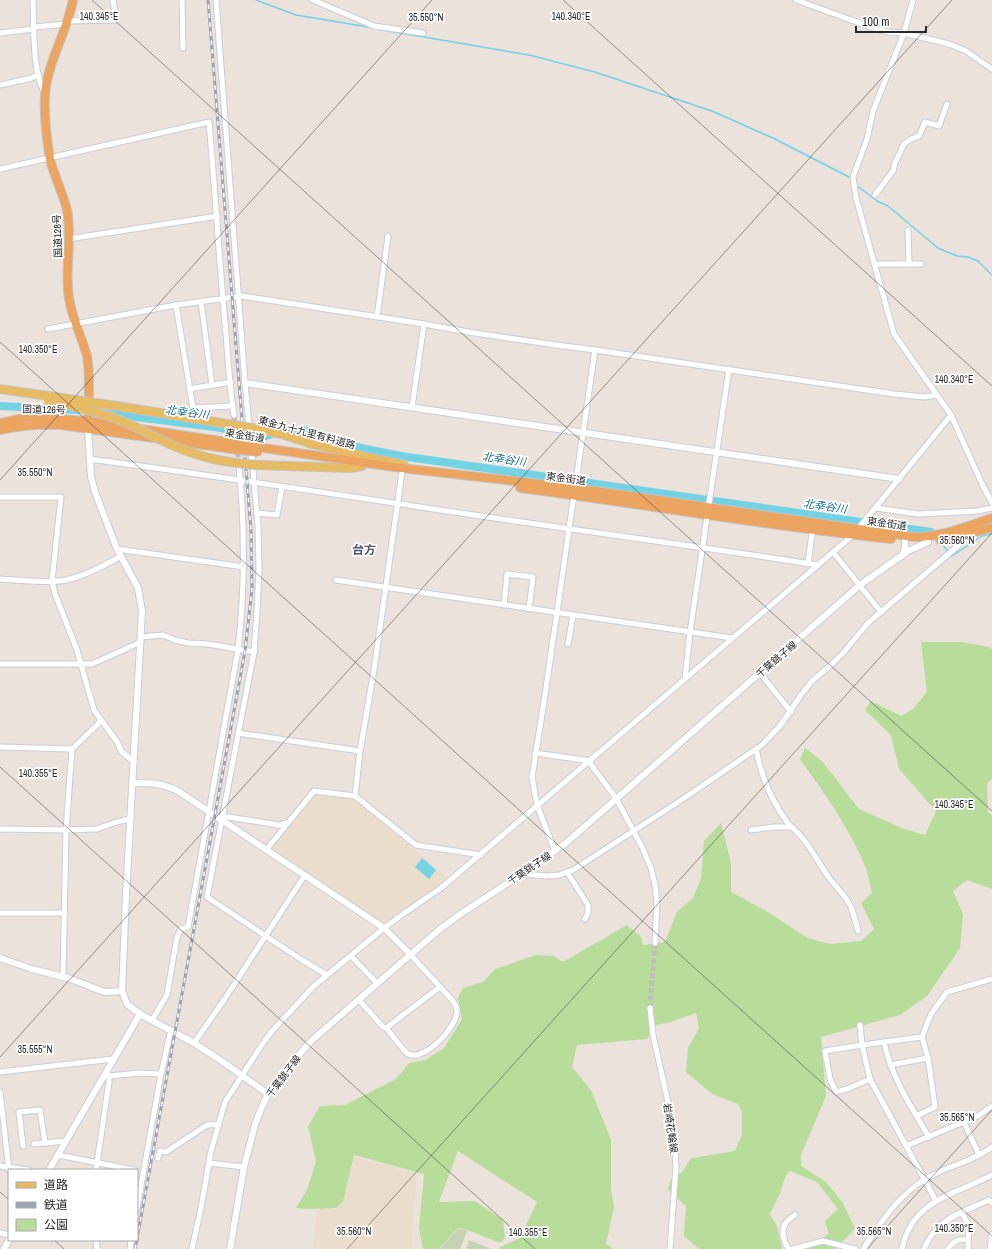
<svg xmlns="http://www.w3.org/2000/svg" width="992" height="1249" viewBox="0 0 992 1249" font-family="'Archivo Narrow','Noto Sans JP',sans-serif">
<style>
.education{fill:#eaddcb}
.green{fill:#b8dd9b}
.cemetery{fill:#c5d2b3}
.water{fill:#74d2e5}
.lines{fill:none;stroke-linecap:round;stroke-linejoin:round}
.stream{stroke:#74d2e5;stroke-width:1.5}
.river{stroke:#74d2e5;stroke-width:8}
.minor-tunnel{stroke:#c3bdb7;stroke-width:5;stroke-dasharray:5 2.5;stroke-linecap:butt}
.minor-casing{stroke:#c9ced9;stroke-width:7}
.tertiary-casing{stroke:#c9ced9;stroke-width:8}
.primary-casing{stroke:#c3c3c3;stroke-width:10}
.trunk-casing{stroke:#c3c3c3;stroke-width:10}
.minor{stroke:#fff;stroke-width:5}
.tertiary{stroke:#fff;stroke-width:6}
.primary{stroke:#e6bb64;stroke-width:8}
.trunk{stroke:#eca560;stroke-width:8}
.rail-casing{stroke:#9ea3b1;stroke-width:3}
.rail{stroke:#fff;stroke-width:1.5;stroke-dasharray:4.5;stroke-linecap:butt}
.primary-bridge-casing{stroke:#c3c3c3;stroke-width:10;stroke-linecap:butt}
.trunk-bridge-casing{stroke:#c3c3c3;stroke-width:10;stroke-linecap:butt}
.primary-bridge{stroke:#e6bb64;stroke-width:8}
.trunk-bridge{stroke:#eca560;stroke-width:8}
.ticks{fill:none;stroke:#282828;stroke-width:1;stroke-opacity:0.45}
.labels{text-anchor:middle;stroke-width:3.5;stroke-linejoin:round;paint-order:stroke}
.street-label{font-size:10px;fill:#282828;stroke:#fff}
.water-label{font-size:11px;font-style:italic;fill:#16718e;stroke:#fff}
.quarter-label{font-size:12px;font-weight:bold;fill:#4c5875;stroke:#fff}
.ticks-label{font-size:10px;text-anchor:middle;fill:#282828;stroke:#fff;stroke-width:3.5;stroke-linejoin:round;paint-order:stroke}
</style>
<rect width="100%" height="100%" fill="#eae2db"/>
<g class="education">
<path d="M317 794 355 800 448 878 434 890 387 921 381 922 271 848Z"/>
<path d="M354 1157 417 1174 411 1245 414 1249H313L317 1208 336 1209 343 1204Z"/>
</g>
<path class="green" d="M921 642H962L989 647 992 649V779L987 783 988 812 992 815V889L967 880 953 891 963 914 960 948 927 996 900 1015 821 1037 826 1096 801 1155V1166L826 1182 843 1203 855 1229 835 1249H805L829 1234 825 1221 838 1209 817 1182 790 1171 786 1175 780 1193 770 1214 777 1226 782 1249H699L684 1236 686 1206 668 1190 671 1179 682 1172 691 1158 724 1153 735 1151 742 1135V1112L738 1104 712 1094 686 1072 688 1048 699 1028 696 1013 671 1022 656 1025 647 1039 577 1045 572 1067 591 1090 611 1140V1190L614 1207 606 1244 614 1249H499L500 1247 520 1238 537 1202 458 1151 439 1202 475 1201 503 1220 505 1238 500 1243 473 1232 458 1228 439 1249H423L419 1228 424 1174 354 1155 343 1202 336 1208 308 1209 296 1208 307 1190 316 1162 308 1126 320 1106 345 1105 396 1079 409 1063 425 1060 444 1048 462 1019 458 998 463 988 483 982 495 969 536 955 553 956 563 962 627 925 641 937 643 945 665 942 677 912 693 898 701 878 704 841 721 823 731 863V892L766 911 808 938 829 944 861 941 874 929 861 903 872 893C870 884 868 874 865 866 849 827 824 793 800 759L805 748 822 761 859 809 904 829 925 835 936 811 899 769 891 735 865 710 871 701 901 716 913 709 927 692Z"/>
<g class="cemetery">
<path d="M458 1229 467 1231 460 1249H440Z"/>
<path d="M469 1240 491 1249H466Z"/>
</g>
<path class="water" d="M422 858 436 870 429 879 415 867Z"/>
<g class="lines">
<g class="stream">
<path d="M256 0 296 15 374 28"/>
<path d="M377 29 529 55 595 72 712 111 775 139 849 177 851 179"/>
<path d="M856 185 877 201 888 206 938 248 957 256 968 257 978 261 992 275"/>
<path d="M941 543 952 556 982 536 992 534"/>
</g>
<g class="river">
<path d="M0 406 78 410"/>
<path d="M105 413 215 427 266 436 282 431 304 430 356 447 401 456 931 532"/>
</g>
<g class="minor-tunnel">
<path d="M234 415 239 465"/>
<path d="M650 1008 655 943"/>
</g>
<g class="minor-casing">
<g id="minor">
<path d="M33 0C34 25 32 73 45 93"/>
<path d="M182 0 183 48"/>
<path d="M216 0 245 383 258 525 259 569 257 611 254 652 207 897 302 960 327 975"/>
<path d="M313 0 374 26 423 33"/>
<path d="M796 0 876 29 889 32 904 33 949 44 966 51 992 69"/>
<path d="M913 0 904 33 873 111 867 139 853 177 856 198 894 334 951 415 983 486 992 503"/>
<path d="M68 21 116 20 113 0"/>
<path d="M34 27 67 24"/>
<path d="M0 33 34 29"/>
<path d="M0 85 32 78 38 74"/>
<path d="M0 169 209 122C215 189 219 256 225 323 228 354 229 385 234 415"/>
<path d="M875 195 893 171 895 163 904 144 911 139 919 136 925 122 939 126 947 104"/>
<path d="M908 230 909 264"/>
<path d="M68 239 218 216"/>
<path d="M874 264H921"/>
<path d="M201 302 212 385"/>
<path d="M176 305 193 408 233 406"/>
<path d="M377 317 388 236"/>
<path d="M48 329 176 305 242 296 424 324 468 332 556 345 595 350 894 394 925 397 937 395"/>
<path d="M189 389 231 382"/>
<path d="M412 407 424 324"/>
<path d="M89 459C218 476 346 496 474 515 589 532 703 547 818 565"/>
<path d="M0 497H61L52 581 55 594 77 650 94 710 118 743 121 751 134 762"/>
<path d="M876 508 918 514 977 511 992 508"/>
<path d="M257 513 277 515 282 487"/>
<path d="M117 549 244 567"/>
<path d="M833 552 881 612"/>
<path d="M808 564 812 534"/>
<path d="M0 579C19 580 47 584 66 580 85 576 104 566 121 556"/>
<path d="M336 580 732 638"/>
<path d="M504 605 507 574 533 577 529 609"/>
<path d="M141 637 163 635 175 640 188 643 208 644 254 652"/>
<path d="M568 644 573 615"/>
<path d="M0 664H92L141 642"/>
<path d="M760 673 791 712"/>
<path d="M685 679 690 632 729 369"/>
<path d="M238 733 360 751"/>
<path d="M0 747 72 749"/>
<path d="M756 749C761 775 771 800 787 822 790 827 796 830 800 835 811 848 819 863 829 878 836 887 846 896 851 907 854 915 856 923 858 931"/>
<path d="M535 753 591 761"/>
<path d="M589 762 616 798 643 849 651 868 655 885 657 902 655 943"/>
<path d="M355 796 416 845 481 855"/>
<path d="M222 816 279 825 288 823"/>
<path d="M0 829 66 830 97 829 116 822 131 819"/>
<path d="M751 830 774 827H792"/>
<path d="M266 850 314 791 355 796 360 751 374 670 402 472"/>
<path d="M555 851 537 805 532 777 545 695 595 350"/>
<path d="M567 872 588 905V913L585 919"/>
<path d="M522 874 547 876 559 875 573 870 683 799 762 745 780 726 801 695 812 681 831 665 844 652 868 623 959 545 967 534"/>
<path d="M0 913H65"/>
<path d="M351 956 378 984"/>
<path d="M63 976 66 830 72 749 101 721"/>
<path d="M359 1000 383 1027 386 1028 440 987"/>
<path d="M650 1008 653 1035 670 1111 674 1138 676 1167 670 1249"/>
<path d="M152 1020 167 995 177 937 181 929 188 927 238 650C245 589 245 527 239 466"/>
<path d="M860 1025 862 1045 870 1079 936 1201"/>
<path d="M386 1028C391 1033 403 1051 408 1054 425 1062 458 1026 457 1010 457 1007 454 1004 453 1001L410 954"/>
<path d="M884 1042C891 1076 911 1107 929 1137"/>
<path d="M194 1043 224 1000 305 875"/>
<path d="M890 1065 928 1058"/>
<path d="M0 1072 113 1059"/>
<path d="M107 1075 109 1076 139 1073 161 1074"/>
<path d="M870 1079 847 1089 836 1092 830 1079 825 1051 862 1045 922 1037"/>
<path d="M0 1092 9 1170"/>
<path d="M916 1116 935 1107 928 1058 922 1037 931 1014 947 992 992 979"/>
<path d="M964 1122 979 1155"/>
<path d="M34 1144 66 1141"/>
<path d="M23 1146 19 1112 40 1110 45 1143"/>
<path d="M906 1146 978 1116 992 1106"/>
<path d="M58 1155 134 1170"/>
<path d="M158 1158 160 1151 166 1152 207 1125 219 1124"/>
<path d="M209 1163 244 1167"/>
<path d="M0 1166 29 1170"/>
<path d="M96 1170 109 1082V1076"/>
<path d="M137 1208 161 1074 171 1030"/>
<path d="M962 1213 969 1226 968 1249"/>
<path d="M0 1233 9 1235"/>
<path d="M96 1240 97 1249"/>
<path d="M868 1242C887 1213 906 1186 939 1172 956 1164 977 1159 992 1147"/>
<path d="M130 1249 131 1240"/>
<path d="M192 1249 201 1208 211 1151 225 1102 261 1046 272 1031 314 986 384 928 406 912 441 888 853 535 951 415"/>
<path d="M789 1249C784 1244 781 1231 785 1224 787 1221 792 1217 795 1215"/>
<path d="M793 1249 823 1241 855 1249"/>
<path d="M902 1249C912 1200 954 1195 992 1175"/>
<path d="M924 1249C937 1218 961 1213 989 1200L992 1203"/>
<path d="M948 1249C954 1240 958 1240 968 1239"/>
</g>
</g>
<g class="tertiary-casing">
<g id="tertiary">
<path d="M245 383 899 479"/>
<path d="M88 428 91 477 95 492 117 549 138 588 142 611 126 895 122 991 127 1004 140 1014 194 1043 226 1064 268 1094"/>
<path d="M902 556 905 549V536"/>
<path d="M133 783C149 783 163 783 178 791L384 928 410 954"/>
<path d="M0 958 32 969 71 979 104 992 122 991"/>
<path d="M49 1170 140 1014"/>
<path d="M4 1249 9 1240"/>
<path d="M230 1249 244 1167 255 1125 261 1109 268 1094 291 1064 311 1041 440 929 459 915 520 875 566 843 860 585 908 551 928 542"/>
<path d="M864 1249 868 1242"/>
<path d="M991 1249 992 1235"/>
</g>
</g>
<g class="primary-casing">
<g id="primary">
<path d="M312 444 358 455 404 465"/>
<path d="M258 465 350 468 362 466"/>
</g>
</g>
<g class="trunk-casing">
<g id="trunk">
<path d="M73 0C67 32 47 63 45 95 44 113 47 141 50 159 54 176 63 193 67 210 72 236 66 263 68 289 69 311 81 335 87 356 91 375 88 408 88 428"/>
<path d="M0 423 29 417 88 421 233 443"/>
<path d="M0 430C21 425 40 424 61 425L232 449"/>
<path d="M257 447 401 468 575 488 914 537C941 537 966 527 992 518"/>
<path d="M520 488C644 504 767 526 891 539"/>
<path d="M940 540 992 528"/>
</g>
</g>
<use href="#minor" class="minor"/>
<use href="#tertiary" class="tertiary"/>
<use href="#primary" class="primary"/>
<use href="#trunk" class="trunk"/>
<g class="rail-casing">
<g id="rail">
<path d="M137 1239 245 651 252 589 251 531 208 0"/>
<path d="M135 1249 137 1240"/>
</g>
</g>
<use href="#rail" class="rail"/>
<g class="primary-bridge-casing">
<g id="primary-bridge">
<path d="M0 389 123 407 252 428 282 434 312 444"/>
<path d="M48 401C74 406 99 412 122 421 140 428 155 438 172 445 201 458 227 463 258 465"/>
</g>
</g>
<g class="trunk-bridge-casing">
<g id="trunk-bridge">
<path d="M233 443 254 446"/>
<path d="M232 449 258 452"/>
</g>
</g>
<use href="#primary-bridge" class="primary-bridge"/>
<use href="#trunk-bridge" class="trunk-bridge"/>
</g>
<path class="ticks" d="M92 0 992 811M563 0 992 386M0 342 992 1236M0 480 432 0M0 767 535 1249M0 1057 952 0M0 1192 9 1200M54 1240 64 1249M347 1249 992 533M867 1249 992 1110"/>
<g class="labels">
<g class="street-label">
<text transform="translate(57 236) rotate(-92)" y="4">国道128号</text>
<text transform="translate(44 409) rotate(1)" y="4">国道126号</text>
<text transform="translate(307 432) rotate(15)" y="4">東金九十九里有料道路</text>
<text transform="translate(245 435) rotate(9)" y="4">東金街道</text>
<text transform="translate(566 478) rotate(7)" y="4">東金街道</text>
<text transform="translate(887 523) rotate(8)" y="4">東金街道</text>
<text transform="translate(776 659) rotate(-41)" y="4">千葉銚子線</text>
<text transform="translate(529 868) rotate(-34)" y="4">千葉銚子線</text>
<text transform="translate(283 1076) rotate(-53)" y="4">千葉銚子線</text>
<text transform="translate(671 1128) rotate(82)" y="4">岩崎花輪線</text>
</g>
<g class="water-label">
<text transform="translate(187 412) rotate(7)" y="4">北幸谷川</text>
<text transform="translate(504 459) rotate(8)" y="4">北幸谷川</text>
<text transform="translate(825 506) rotate(8)" y="4">北幸谷川</text>
</g>
<g class="quarter-label">
<text x="364" y="554">台方</text>
</g>
</g>
<g class="ticks-label">
<text x="99" y="20">140.345°E</text>
<text x="571" y="20">140.340°E</text>
<text x="426" y="21">35.550°N</text>
<text x="38" y="353">140.350°E</text>
<text x="954" y="383">140.340°E</text>
<text x="35" y="476">35.550°N</text>
<text x="957" y="544">35.560°N</text>
<text x="38" y="777">140.355°E</text>
<text x="954" y="808">140.345°E</text>
<text x="35" y="1053">35.555°N</text>
<text x="957" y="1121">35.565°N</text>
<text x="954" y="1232">140.350°E</text>
<text x="354" y="1235">35.560°N</text>
<text x="874" y="1235">35.565°N</text>
<text x="528" y="1236">140.355°E</text>
</g>
<rect x="8" y="1169" width="130" height="72" fill="#ffffff" stroke="#a9a9a9"/>
<rect x="16" y="1182" width="20" height="6" fill="#e6bb64" stroke="#a9a9a9"/>
<text x="44" y="1189" font-size="12" fill="#282828">道路</text>
<rect x="16" y="1202" width="20" height="6" fill="#9ea3b1" stroke="#a9a9a9"/>
<text x="44" y="1209" font-size="12" fill="#282828">鉄道</text>
<rect x="16" y="1219" width="20" height="12" fill="#b8dd9b" stroke="#a9a9a9"/>
<text x="44" y="1229" font-size="12" fill="#282828">公園</text>
<path d="M856 26v6h70v-6" fill="none" stroke="#282828" stroke-width="2"/>
<text x="862" y="26" font-size="12" fill="#282828" stroke="#ffffff" stroke-width="3" paint-order="stroke">100 m</text>
</svg>
